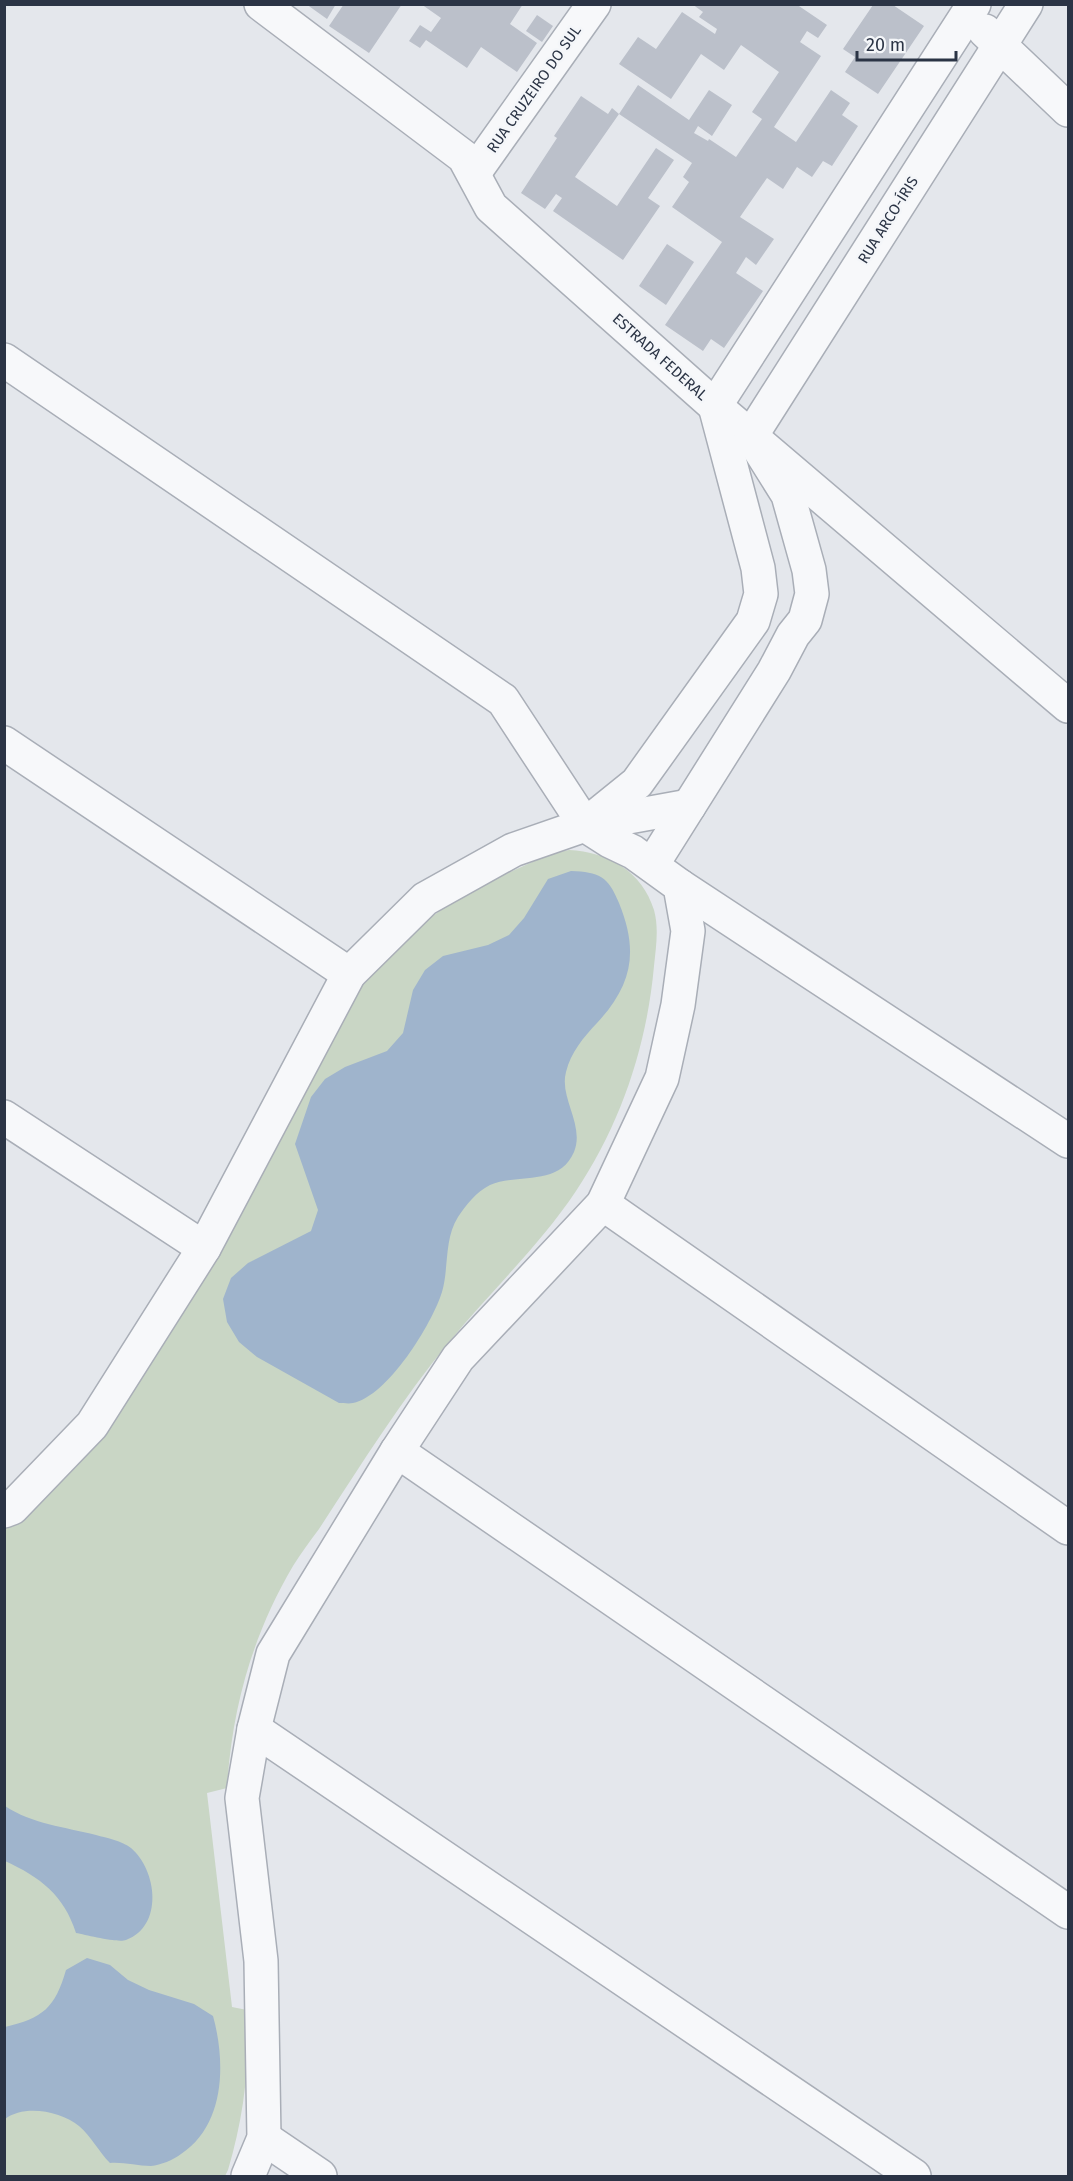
<svg xmlns="http://www.w3.org/2000/svg" width="1073" height="2181" viewBox="0 0 1073 2181" font-family="'Fira Sans',sans-serif">
<style>
.green{fill:#c9d6c5}
.water{fill:#9fb4cc}
.building{fill:#bbc0ca}
.lines{fill:none;stroke-linecap:round;stroke-linejoin:round}
.minor-casing{stroke:#a9aeb7;stroke-width:36}
.minor{stroke:#f7f8fa;stroke-width:33}
.labels{text-anchor:middle;stroke-width:5;stroke-linejoin:round;paint-order:stroke}
.street-label{font-size:15px;fill:#2b3445;stroke:#f4f6f9}
</style>
<rect width="100%" height="100%" fill="#e4e7ec"/>
<path class="green" d="M569 850C608 852 642 871 654 910 659 928 656 947 654 966 647 1045 621 1124 576 1191 540 1245 491 1291 450 1341 401 1400 361 1465 319 1529 310 1541 301 1553 293 1566 252 1636 232 1708 227 1788L207 1793 232 2007 247 2010C250 2066 244 2116 228 2170L225 2176H5L4 1529 11 1524 367 979 397 947 430 918 466 892 550 854Z"/>
<g class="water">
<path d="M571 871C599 872 608 876 619 903 639 952 632 985 597 1023 583 1038 571 1052 566 1072 559 1098 585 1125 574 1152 559 1187 517 1173 490 1185 476 1192 466 1205 458 1217 444 1239 449 1268 442 1292 432 1324 388 1396 353 1403 349 1404 343 1403 339 1403L257 1357 239 1342 227 1322 223 1299 231 1278 248 1263 311 1231 318 1210 295 1144 311 1097 325 1079 345 1067 387 1051 403 1033 413 990 425 970 443 956 488 945 509 935 524 918 548 879Z"/>
<path d="M5 1806C32 1824 65 1827 96 1835 107 1838 122 1841 131 1848 157 1870 164 1926 126 1940 117 1943 87 1935 76 1933 64 1895 40 1877 5 1861Z"/>
<path d="M87 1958 110 1965 128 1980 149 1990 194 2004 213 2016C226 2063 225 2125 181 2154 173 2160 161 2165 151 2166 137 2166 124 2162 110 2163 99 2152 91 2136 79 2126 61 2111 24 2104 5 2119V2027C43 2018 55 2008 66 1970Z"/>
</g>
<g class="building">
<path d="M306 4H336L327 19Z"/>
<path d="M344 4H402L369 53 329 26Z"/>
<path d="M421 4H523L510 24 537 43 517 72 481 47 467 68 426 40 420 48 409 41 420 25 431 32 441 18Z"/>
<path d="M692 4H796L827 25 818 38 807 31 800 42 821 56 774 127 796 142 831 90 850 103 842 115 858 126 832 166 823 161 812 177 797 167 783 189 767 178 740 217 774 239 756 265 746 257 736 273 763 291 724 348 711 339 703 351 665 325 722 242 672 207 689 182 683 177 692 163 619 114 638 85 689 120 709 90 732 105 712 136 698 126 694 133 708 141 709 139 736 157 762 119 752 112 779 72 741 45 724 70 701 54 671 99 619 64 638 37 656 49 682 12 715 34 717 29 699 17 703 12Z"/>
<path d="M873 5H893L924 26 878 94 845 72 855 57 843 49Z"/>
<path d="M537 15 553 26 542 42 526 31Z"/>
<path d="M581 96 608 114 612 108 619 114 575 177 617 206 656 148 674 160 648 198 660 206 623 260 553 211 562 198 556 194 545 209 521 193 557 138 554 136Z"/>
<path d="M667 244 694 262 666 305 639 286Z"/>
</g>
<g class="lines">
<g class="minor-casing">
<g id="minor">
<path d="M261 4 464 157 491 207 715 406 1068 706"/>
<path d="M985 31 1068 110"/>
<path d="M474 173 594 4"/>
<path d="M4 360 503 700 585 825"/>
<path d="M4 743 349 974"/>
<path d="M590 824 689 806"/>
<path d="M585 825 637 783 753 621 761 594 758 568 715 406 974 4"/>
<path d="M652 865 774 671 793 635 805 620 812 594 809 570 788 495 751 436 1026 4"/>
<path d="M680 886 1068 1141"/>
<path d="M4 1117 204 1248"/>
<path d="M603 1204 1068 1528"/>
<path d="M397 1451 1068 1912"/>
<path d="M4 1511 12 1508 92 1425 204 1248 349 974 425 899 513 850 585 825 610 841 633 852 680 886 688 931 678 1005 662 1078 603 1204 458 1358 397 1451 273 1654 254 1729 242 1798 261 1961 264 2138 248 2176"/>
<path d="M254 1729 914 2176"/>
<path d="M264 2138 320 2176"/>
</g>
</g>
<use href="#minor" class="minor"/>
</g>
<g class="labels">
<g class="street-label">
<text transform="translate(534 89) rotate(-55)" y="5">RUA CRUZEIRO DO SUL</text>
<text transform="translate(888 220) rotate(-58)" y="5">RUA ARCO-ÍRIS</text>
<text transform="translate(660 357) rotate(42)" y="5">ESTRADA FEDERAL</text>
</g>
</g>
<rect width="1073" height="2181" fill="none" stroke="#2b3445" stroke-width="12"/>
<path d="M857 51v9h99v-9" fill="none" stroke="#2b3445" stroke-width="3"/>
<text x="866" y="51" font-size="18" fill="#2b3445" stroke="#f4f6f9" stroke-width="4.5" paint-order="stroke">20 m</text>
</svg>
